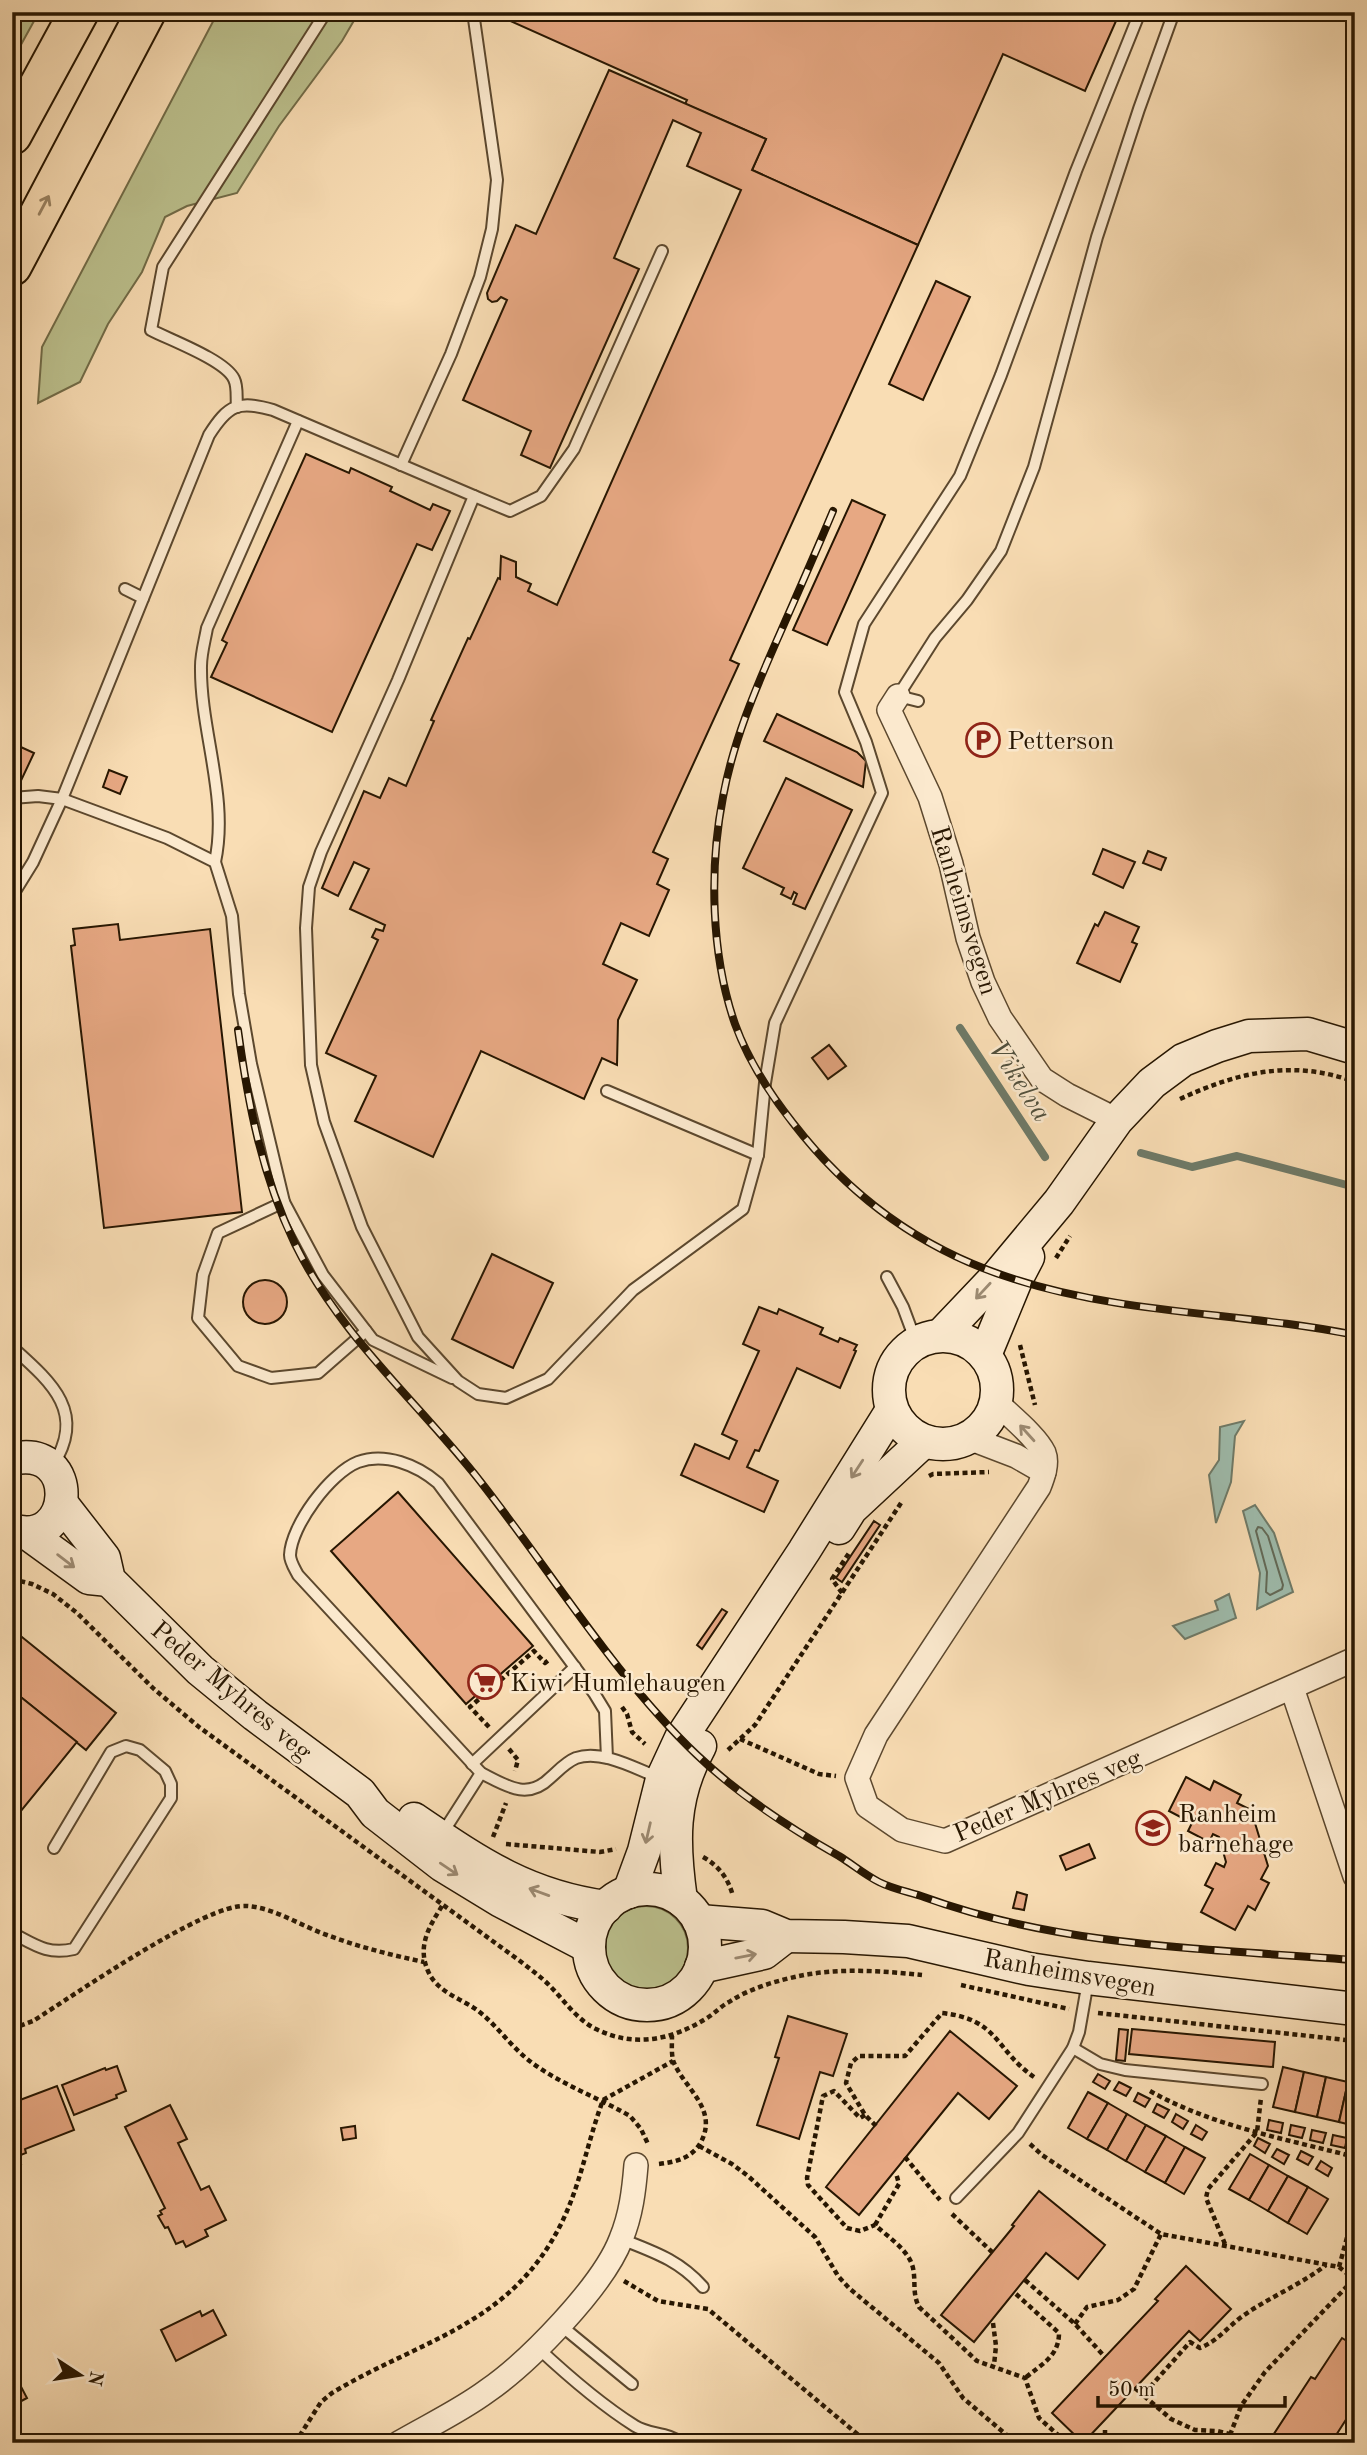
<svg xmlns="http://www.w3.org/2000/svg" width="1367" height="2455" viewBox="0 0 1367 2455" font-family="'Old Standard TT',serif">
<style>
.green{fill:#bcc18e;stroke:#726c48;stroke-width:2}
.water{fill:#9ebcad;stroke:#6e7a68;stroke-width:2}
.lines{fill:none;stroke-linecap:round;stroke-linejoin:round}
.shore{stroke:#626957;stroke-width:2}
.stream{stroke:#6e7a68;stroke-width:8}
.building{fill:#e7a883;stroke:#271601;stroke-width:2}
.lane-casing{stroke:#5c482e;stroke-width:14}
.street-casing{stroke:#5c482e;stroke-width:26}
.secondary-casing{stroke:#271601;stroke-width:35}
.highway-casing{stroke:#271601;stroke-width:42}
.path{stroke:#271601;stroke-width:4.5;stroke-dasharray:5 3.5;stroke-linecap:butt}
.lane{stroke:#fbe9ce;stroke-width:10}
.street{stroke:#fbe9ce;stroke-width:23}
.secondary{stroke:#fbe9ce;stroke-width:32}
.highway{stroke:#f9ddb4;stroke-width:38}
.rail-casing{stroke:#271601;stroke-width:8}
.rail{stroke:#fbe9ce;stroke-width:5;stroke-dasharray:16;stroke-linecap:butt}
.oneway{stroke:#9a8363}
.oneway2{stroke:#9c8a72}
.labels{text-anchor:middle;stroke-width:5;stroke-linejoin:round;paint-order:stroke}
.poi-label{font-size:26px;fill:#271601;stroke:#fbe9ce;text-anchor:start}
.street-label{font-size:26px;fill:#271601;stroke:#fbe9ce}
.water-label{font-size:28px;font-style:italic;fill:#51503d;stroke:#fbe9ce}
</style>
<rect width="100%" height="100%" fill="#f9ddb4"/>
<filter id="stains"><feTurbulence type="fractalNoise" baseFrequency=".00286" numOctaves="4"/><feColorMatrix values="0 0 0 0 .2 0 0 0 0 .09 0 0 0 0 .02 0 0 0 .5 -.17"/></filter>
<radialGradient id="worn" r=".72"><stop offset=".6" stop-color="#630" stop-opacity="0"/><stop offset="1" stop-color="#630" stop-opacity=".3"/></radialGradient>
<g class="green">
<path d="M12 12H39L12 61Z"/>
<path d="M218 12H359L342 41 279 126 237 193 187 206 165 217 142 272 108 324 80 382 38 403 42 347Z"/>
<circle cx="646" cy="1948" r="42"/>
</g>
<g class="water">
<path d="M1244 1421 1235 1436 1231 1482 1216 1523 1209 1475 1219 1460 1220 1427Z"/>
<path d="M1255 1505 1274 1533 1293 1592 1257 1609 1260 1573 1243 1511Z"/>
<path d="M1229 1594 1236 1618 1185 1639 1173 1626 1218 1610 1215 1601Z"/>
</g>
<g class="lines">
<path class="shore" d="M1258 1527 1262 1528 1268 1536 1283 1585 1282 1589 1270 1595 1266 1592 1267 1572 1256 1531Z"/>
<g class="stream">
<path d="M960 1028 1045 1157"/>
<path d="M1141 1153 1192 1167 1237 1156 1347 1185 1355 1193"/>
</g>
</g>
<g class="building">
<path d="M511 12H1120L1085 91 1003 54 918 245 752 170 766 139 685 104 687 100 508 20Z"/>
<path d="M609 70 766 139 752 170 918 245 730 660 739 664 653 852 668 859 657 884 669 890 649 936 621 923 603 964 637 980 618 1020 617 1065 602 1058 584 1099 481 1051 433 1157 355 1121 376 1076 326 1053 378 940 372 937 376 929 383 931 385 925 350 909 369 869 354 862 338 896 322 888 364 791 380 798 389 778 406 786 434 721 431 720 468 638 470 639 498 578 500 579 501 556 516 562V577L531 584 528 591 557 605 741 190 687 166 701 133 673 120 614 258 639 269 550 468 521 455 531 431 463 400 507 300 501 297 497 301 492 302 488 299 487 293 516 225 536 234Z"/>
<path d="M936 281 970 297 923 400 889 384Z"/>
<path d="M306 454 349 473 351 468 392 487 390 491 430 510 433 504 450 511 432 550 417 544 332 732 211 677 227 643 222 640Z"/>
<path d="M852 500 885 515 827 645 793 630Z"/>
<path d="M777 714 857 752 866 761 863 787 764 741Z"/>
<path d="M12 743 34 753 18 787 12 784Z"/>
<path d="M109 770 127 777 120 794 103 787Z"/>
<path d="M786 778 852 810 805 909 793 904 797 894 794 892 791 899 781 894 784 888 743 868Z"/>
<path d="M1103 849 1135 862 1123 888 1093 874Z"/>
<path d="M1148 851 1166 858 1161 870 1143 863Z"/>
<path d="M1105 912 1139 927 1132 942 1137 944 1120 982 1077 963 1095 924 1098 926Z"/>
<path d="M118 924 120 940 210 929 242 1212 104 1228 71 946 75 945 73 929Z"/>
<path d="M829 1045 846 1066 828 1079 812 1058Z"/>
<path d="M492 1254 553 1283 513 1368 452 1339Z"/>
<circle cx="265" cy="1302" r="22"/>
<path d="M759 1307 777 1314 779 1309 823 1328 820 1334 838 1342 840 1338 857 1345 854 1350 856 1351 840 1388 797 1368 759 1451 755 1450 747 1467 778 1481 764 1512 681 1475 695 1444 729 1459 737 1441 722 1434 759 1351 743 1344Z"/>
<path d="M398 1492 533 1646 466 1704 331 1551Z"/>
<path d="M874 1521 880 1525 842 1582 836 1578Z"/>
<path d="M722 1609 727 1612 702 1649 697 1645Z"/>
<path d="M12 1629 116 1713 86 1750 12 1690Z"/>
<path d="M12 1690 77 1742 12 1822Z"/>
<path d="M1186 1777 1210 1790 1214 1781 1241 1795 1237 1803 1251 1810 1268 1866 1261 1879 1269 1883 1255 1910 1248 1906 1235 1930 1201 1912 1213 1889 1205 1885 1216 1863 1224 1867 1226 1862 1219 1837 1213 1834 1209 1842 1188 1831 1192 1823 1169 1811Z"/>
<path d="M1089 1844 1095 1858 1066 1870 1060 1856Z"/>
<path d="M1017 1892 1027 1895 1024 1910 1013 1908Z"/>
<path d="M788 2016 847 2034 833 2076 820 2072 799 2139 757 2125 779 2058 775 2057Z"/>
<path d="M1119 2029 1128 2030 1125 2061 1116 2060Z"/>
<path d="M1132 2029 1275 2042 1273 2067 1129 2054Z"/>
<path d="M950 2031 1017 2086 989 2119 958 2093 859 2215 826 2187Z"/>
<path d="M117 2066 126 2091 116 2095 117 2098 74 2115 62 2085 105 2068 106 2070Z"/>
<path d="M1283 2067 1304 2072 1295 2112 1273 2107Z"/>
<path d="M1304 2072 1326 2077 1317 2117 1295 2112Z"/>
<path d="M1098 2074 1110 2081 1105 2089 1093 2082Z"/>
<path d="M1326 2077 1348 2082 1339 2122 1317 2117Z"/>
<path d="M1119 2082 1131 2088 1126 2096 1114 2090Z"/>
<path d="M1348 2082 1355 2084V2126L1339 2122Z"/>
<path d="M57 2086 74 2130 25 2149 26 2153 18 2156 21 2164 12 2168V2103Z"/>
<path d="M1088 2092 1108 2103 1087 2139 1068 2128Z"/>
<path d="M1138 2093 1150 2099 1145 2107 1134 2101Z"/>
<path d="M1108 2103 1127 2114 1107 2150 1087 2139Z"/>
<path d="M1157 2104 1169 2110 1164 2118 1153 2112Z"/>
<path d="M170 2105 187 2139 178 2143 201 2190 209 2186 226 2220 205 2230 208 2236 186 2247 183 2241 176 2244 168 2227 165 2228 158 2216 162 2214 160 2211 165 2208 125 2127Z"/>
<path d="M1127 2114 1146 2125 1126 2161 1107 2150Z"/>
<path d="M1176 2114 1188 2121 1183 2129 1172 2122Z"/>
<path d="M1269 2120 1283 2123 1281 2133 1267 2130Z"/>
<path d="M1146 2125 1166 2136 1145 2172 1126 2161Z"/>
<path d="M1196 2125 1207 2132 1202 2140 1191 2134Z"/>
<path d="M1291 2125 1305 2128 1302 2138 1289 2135Z"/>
<path d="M355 2126 356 2138 343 2140 341 2128Z"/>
<path d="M1312 2130 1326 2133 1323 2143 1310 2140Z"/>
<path d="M1333 2135 1347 2138 1345 2148 1331 2145Z"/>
<path d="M1166 2136 1185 2147 1165 2183 1145 2172Z"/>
<path d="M1258 2138 1270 2144 1265 2153 1254 2146Z"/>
<path d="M1185 2147 1205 2158 1184 2194 1165 2183Z"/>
<path d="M1277 2149 1289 2155 1284 2164 1272 2157Z"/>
<path d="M1301 2151 1313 2157 1308 2165 1297 2159Z"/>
<path d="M1250 2154 1269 2165 1249 2200 1229 2189Z"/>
<path d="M1321 2161 1332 2168 1328 2176 1316 2169Z"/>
<path d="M1269 2165 1288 2176 1268 2211 1249 2200Z"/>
<path d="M1288 2176 1308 2187 1288 2223 1268 2211Z"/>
<path d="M1308 2187 1328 2199 1307 2234 1288 2223Z"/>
<path d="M1039 2191 1105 2245 1078 2279 1046 2253 974 2342 941 2315 1014 2226 1012 2225Z"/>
<path d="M1186 2266 1231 2309 1200 2341 1189 2331 1083 2443 1052 2413 1158 2301 1155 2299Z"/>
<path d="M213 2310 226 2335 176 2361 161 2330 200 2311 202 2316Z"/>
<path d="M1342 2338 1355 2346V2419L1349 2415 1331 2443H1268L1311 2377 1315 2379Z"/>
<path d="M18 2381 27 2398 12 2406V2384Z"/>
</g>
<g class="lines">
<g class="lane-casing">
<g id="lane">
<path d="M237 407C236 397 238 387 234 379 225 360 170 340 151 330L163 267 326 12"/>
<path d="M401 465 451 354 480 277 492 229 497 180 473 12"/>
<path d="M474 496 510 511 541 496 574 449 662 251"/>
<path d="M125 589 143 598"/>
<path d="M918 701 898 696 935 638 967 600 1001 551 1034 467 1097 237 1139 109 1174 12"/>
<path d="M12 798 38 796 62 799 167 838 215 862 232 916 239 994 251 1064 284 1202 323 1275 373 1340 452 1378"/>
<path d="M215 862C229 797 200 731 201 666 201 653 205 640 207 628L298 421"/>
<path d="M12 896 33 862 62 799 209 435C228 405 238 400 273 410L474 496 398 680 321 852 309 887 306 928 311 1065 324 1122 362 1227 418 1337 458 1381 478 1394 506 1398 548 1379 633 1290 743 1209 758 1155 765 1083 775 1023 882 793 866 742 845 692 864 624 960 476 1001 375 1076 171 1140 12"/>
<path d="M607 1091 758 1155"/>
<path d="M284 1202 218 1233 203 1275 198 1318 238 1366 271 1378 318 1373 366 1331"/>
<path d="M887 1277 903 1307 916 1342"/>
<path d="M12 1347C51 1382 87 1412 53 1465"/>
<path d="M607 1758 605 1711 594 1693 438 1483C417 1465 385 1452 358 1462 330 1473 291 1526 290 1555 290 1562 295 1569 298 1575L481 1773C505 1785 527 1801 550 1778 558 1771 566 1762 576 1758 602 1749 636 1769 660 1778"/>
<path d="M472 1764 575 1667"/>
<path d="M442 1834 481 1773"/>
<path d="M12 1933C35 1945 47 1955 74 1949L171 1798V1784L165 1771 140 1750 126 1746 111 1752 54 1848"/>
<path d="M1073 2048 1100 2064 1125 2070 1262 2084"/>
<path d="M956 2198 1018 2133 1073 2048 1079 2032 1088 1981"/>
<path d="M621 2239C654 2252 679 2260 703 2287"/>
<path d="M559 2324 632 2384"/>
<path d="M538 2348C568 2376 600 2404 635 2426 649 2435 668 2432 681 2443"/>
</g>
</g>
<g class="street-casing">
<g id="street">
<path d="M898 696 889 710 930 797 951 864 968 938 983 982 1000 1018 1042 1079 1067 1095 1117 1120"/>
<path d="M996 1402C1009 1415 1036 1436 1044 1453 1048 1463 1043 1477 1039 1487L876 1735 857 1778 867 1806 902 1830 945 1841 1355 1659"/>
<path d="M969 1438 1016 1456 1044 1472"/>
<path d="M1292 1688 1355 1876"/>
<path d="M399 2443C428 2426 460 2411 487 2391 529 2362 603 2286 621 2239 631 2215 634 2190 636 2165"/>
</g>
</g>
<g class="secondary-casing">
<g id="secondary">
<path d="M941 1335 999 1274 1059 1202 1117 1120 1152 1083 1183 1060 1217 1046 1249 1036 1308 1034 1355 1048"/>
<circle cx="943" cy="1390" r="54"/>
<path d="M985 1355 1016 1280 1028 1257"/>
<path d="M12 1459C82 1443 74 1550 12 1530"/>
<path d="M62 1504 104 1558 109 1580 200 1670 255 1715 360 1793 375 1813 442 1865 501 1901 589 1947"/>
<path d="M839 1528 851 1509 924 1441"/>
<path d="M27 1533 89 1578 109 1580"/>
<path d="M414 1819C479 1863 526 1896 606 1907"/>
<circle cx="647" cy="1947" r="58"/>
<path d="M629 1892 644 1851 662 1779 681 1738 804 1551 892 1410"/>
<path d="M681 1900C673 1844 671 1798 700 1746"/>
<path d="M699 1921 762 1926 786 1936 844 1937 908 1941 1029 1969 1088 1978 1355 2009"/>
<path d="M701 1967 764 1953 786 1936"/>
</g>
</g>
<g class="highway-casing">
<g id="highway">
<path d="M12 135 79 12"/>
<path d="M12 266 146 12"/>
</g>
</g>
<g class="path">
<path d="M1180 1099C1238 1072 1293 1059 1355 1082"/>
<path d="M1056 1258 1070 1236"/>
<path d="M1020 1345 1035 1405"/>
<path d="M929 1476 933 1474 989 1472"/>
<path d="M12 1579 32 1584 53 1594 77 1613 154 1689 199 1727 520 1961C530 1969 540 1976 549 1985 564 2000 577 2020 596 2029 634 2048 672 2040 707 2018 715 2013 721 2006 729 2002 750 1988 779 1980 804 1975 843 1968 883 1971 922 1975"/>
<path d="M842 1593 832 1579 849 1553"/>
<path d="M622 1707 627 1714 632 1732 645 1744"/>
<path d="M489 1727 470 1707 534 1651 545 1663 550 1659"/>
<path d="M740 1739 819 1774 836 1776"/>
<path d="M509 1749 518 1760 515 1771"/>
<path d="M728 1750 755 1725 901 1503"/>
<path d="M493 1837 506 1803"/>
<path d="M506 1844 600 1852 616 1849"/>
<path d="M703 1857C719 1866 728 1878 733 1896"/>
<path d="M442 1906C429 1927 417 1946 428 1971 437 1992 460 1998 477 2010 497 2025 511 2047 531 2062 560 2084 599 2098 630 2116L641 2129 648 2144"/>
<path d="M961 1985 1069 2009"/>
<path d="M1098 2013 1355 2041"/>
<path d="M12 2029 33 2021C73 1996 207 1902 247 1906 275 1908 301 1926 327 1935 359 1947 391 1955 424 1962"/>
<path d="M1150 2091C1212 2126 1286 2139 1355 2157"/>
<path d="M865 2115 860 2118 834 2091 823 2096 807 2178 808 2185 847 2228 860 2231 875 2225C888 2237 909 2250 913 2268 916 2282 912 2293 919 2307L977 2361 1025 2378 1039 2418 1067 2443"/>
<path d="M876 2126 865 2115 846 2083 851 2063 859 2056H905L942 2013C999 2019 995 2050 1034 2077"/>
<path d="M1030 2144 1042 2155 1161 2234 1339 2267 1355 2280"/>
<path d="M699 2146 732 2164 748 2176 815 2237 838 2276 850 2289 939 2363 963 2398 1016 2443"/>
<path d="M905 2157 940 2200"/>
<path d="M659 2164C676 2162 692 2158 701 2142 718 2109 686 2090 674 2063 671 2056 672 2044 672 2036"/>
<path d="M952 2214 992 2252"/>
<path d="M875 2225 899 2184 896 2173"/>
<path d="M1225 2244 1206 2198 1208 2189 1257 2132 1261 2098"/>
<path d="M1339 2267 1355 2208"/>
<path d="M1025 2280 1075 2324 1105 2357"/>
<path d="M624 2281 658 2301 708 2309 868 2443"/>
<path d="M1016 2294 1059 2333C1059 2356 1042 2364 1025 2378"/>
<path d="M993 2323 996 2346 994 2365"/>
<path d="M1075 2324 1087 2307 1118 2300 1134 2289 1161 2234"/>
<path d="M1135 2388 1143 2395"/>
<path d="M1105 2430V2443"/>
<path d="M295 2443 321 2402 332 2393C421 2339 511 2326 562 2222 581 2183 588 2140 603 2100L673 2061"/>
<path d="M1227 2443 1241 2406 1265 2372 1354 2279"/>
<path d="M1255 2443 1246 2438 1217 2431 1195 2430 1171 2419 1143 2395 1190 2342 1200 2348C1217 2341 1226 2329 1240 2318 1267 2298 1299 2286 1326 2265"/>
</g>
<use href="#lane" class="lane"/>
<use href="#street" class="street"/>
<use href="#secondary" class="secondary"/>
<use href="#highway" class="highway"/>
<g class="rail-casing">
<g id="rail">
<path d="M833 511C815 554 796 597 777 640 755 690 733 742 723 797 709 869 711 955 735 1024 748 1060 770 1094 793 1123 851 1198 924 1251 1014 1279 1125 1315 1242 1312 1355 1335"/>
<path d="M238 1030C248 1104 262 1176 295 1244 340 1336 418 1402 480 1481 550 1570 615 1677 697 1755 739 1795 788 1827 839 1856 852 1864 865 1875 879 1882 893 1889 909 1892 924 1897 1061 1947 1211 1949 1355 1960"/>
</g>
</g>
<use href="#rail" class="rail"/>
</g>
<defs><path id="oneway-shaft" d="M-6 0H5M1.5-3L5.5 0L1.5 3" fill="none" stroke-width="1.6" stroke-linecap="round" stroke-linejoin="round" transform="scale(1.75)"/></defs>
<use class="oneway" href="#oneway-shaft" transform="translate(44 205) rotate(-62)"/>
<g class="oneway2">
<use href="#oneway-shaft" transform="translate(983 1291) rotate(133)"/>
<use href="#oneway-shaft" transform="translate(1027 1433) rotate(-132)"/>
<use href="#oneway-shaft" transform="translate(857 1469) rotate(123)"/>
<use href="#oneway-shaft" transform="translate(66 1561) rotate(37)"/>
<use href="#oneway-shaft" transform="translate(648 1833) rotate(103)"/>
<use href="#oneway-shaft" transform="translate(449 1869) rotate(34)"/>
<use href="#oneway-shaft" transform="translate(539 1892) rotate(-160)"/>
<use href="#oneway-shaft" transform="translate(746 1956) rotate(-11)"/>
</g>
<defs>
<g id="parking-ring" transform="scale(1.75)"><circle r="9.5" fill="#fbe9ce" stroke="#8f2418" stroke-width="1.5"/><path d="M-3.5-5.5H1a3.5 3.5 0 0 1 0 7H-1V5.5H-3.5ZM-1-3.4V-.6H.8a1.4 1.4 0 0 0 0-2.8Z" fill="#8f2418"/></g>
<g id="supermarket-ring" transform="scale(1.75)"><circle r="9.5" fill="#fbe9ce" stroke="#8f2418" stroke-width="1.5"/><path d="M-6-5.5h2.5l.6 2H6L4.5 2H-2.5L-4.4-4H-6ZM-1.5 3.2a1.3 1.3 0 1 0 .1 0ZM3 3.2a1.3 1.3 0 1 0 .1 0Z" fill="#8f2418"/></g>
<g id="school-ring" transform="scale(1.75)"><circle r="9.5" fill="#fbe9ce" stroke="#8f2418" stroke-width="1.5"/><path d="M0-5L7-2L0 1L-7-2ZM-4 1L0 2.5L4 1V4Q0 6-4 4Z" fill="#8f2418"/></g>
</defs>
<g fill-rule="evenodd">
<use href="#parking-ring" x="983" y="740"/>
<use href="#supermarket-ring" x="485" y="1682"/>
<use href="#school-ring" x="1153" y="1828"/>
</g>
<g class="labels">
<g class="poi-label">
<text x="1007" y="749">Petterson</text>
<text x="510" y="1691">Kiwi Humlehaugen</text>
<text x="1178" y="1822">Ranheim<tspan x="1178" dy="30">barnehage</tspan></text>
</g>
<g class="street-label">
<text transform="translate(965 910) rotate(73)" y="9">Ranheimsvegen</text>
<text transform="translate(232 1690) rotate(40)" y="9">Peder Myhres veg</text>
<text transform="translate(1047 1795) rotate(-23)" y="9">Peder Myhres veg</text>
<text transform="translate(1070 1972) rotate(10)" y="9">Ranheimsvegen</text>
</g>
<g class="water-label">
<text transform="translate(1021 1080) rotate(57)" y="10">Vikelva</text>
</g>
</g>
<rect width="1367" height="2455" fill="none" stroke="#f9ddb4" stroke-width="42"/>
<rect x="14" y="14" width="1339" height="2427" fill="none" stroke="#271601" stroke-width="3.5"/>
<rect x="21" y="21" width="1325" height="2413" fill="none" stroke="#271601" stroke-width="2"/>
<g transform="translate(80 2375) rotate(102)" stroke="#fbe9ce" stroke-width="5" paint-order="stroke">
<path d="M0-5L12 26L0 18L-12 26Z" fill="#271601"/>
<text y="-10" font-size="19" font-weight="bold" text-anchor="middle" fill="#271601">N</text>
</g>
<path d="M1098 2396v10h187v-10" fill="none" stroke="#271601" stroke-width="3.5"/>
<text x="1108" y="2396" font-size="21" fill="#271601" stroke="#fbe9ce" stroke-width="5" paint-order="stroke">50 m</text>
<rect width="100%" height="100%" filter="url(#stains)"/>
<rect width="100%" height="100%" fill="url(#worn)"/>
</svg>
